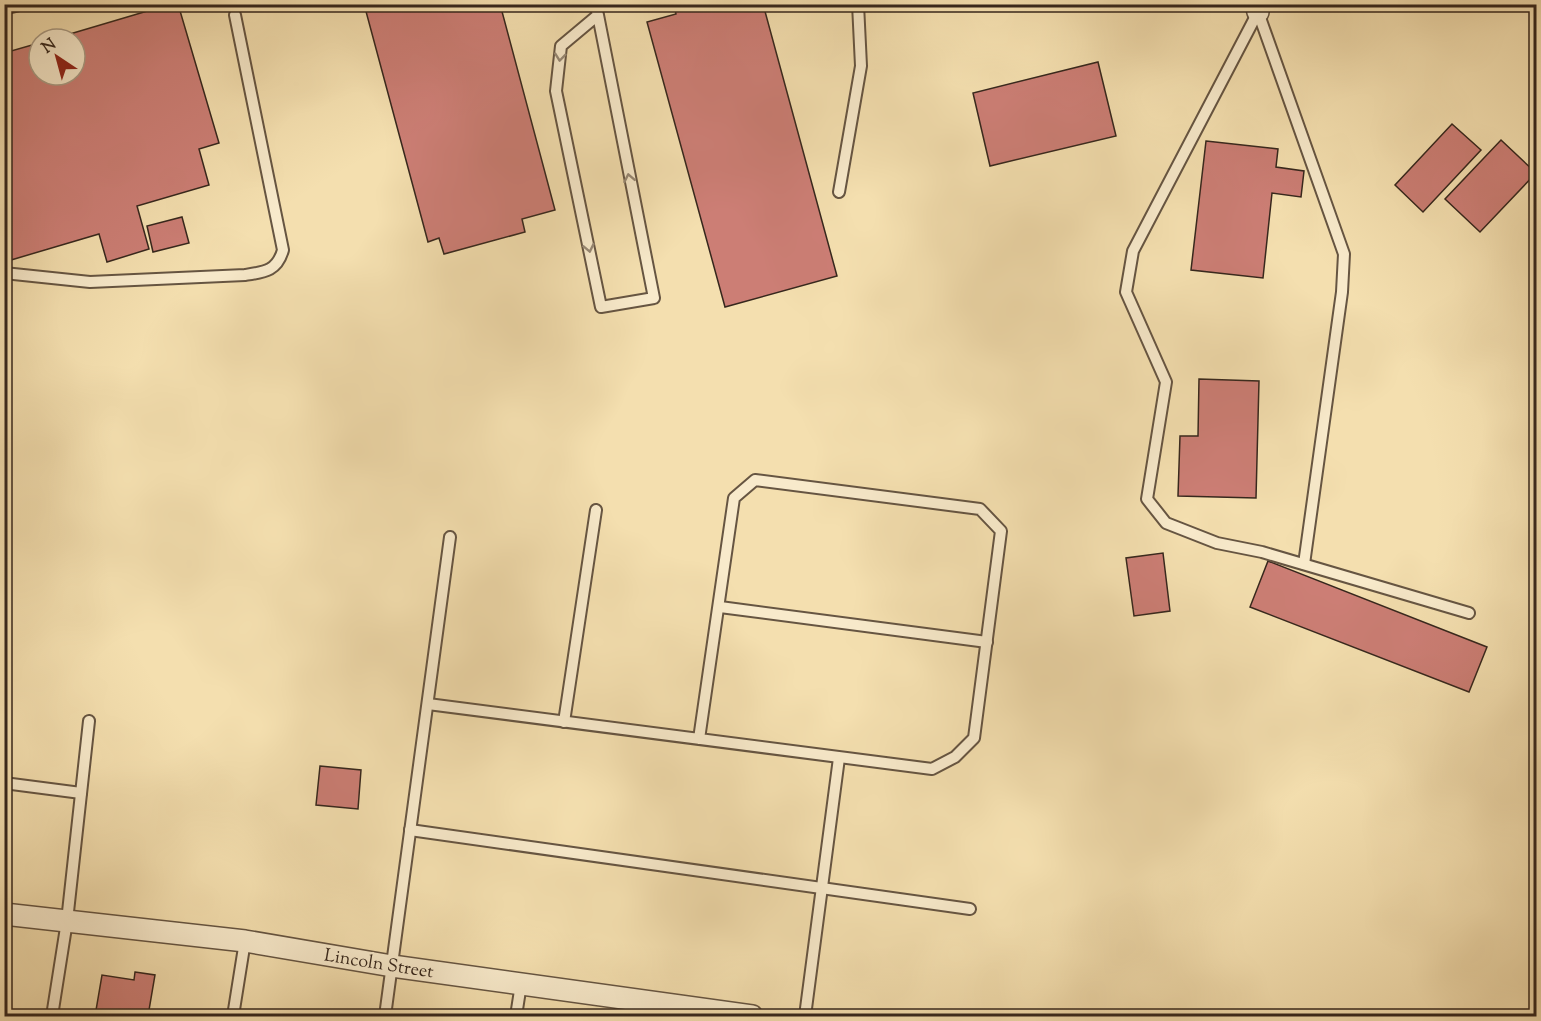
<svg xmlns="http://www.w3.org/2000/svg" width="1541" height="1021" viewBox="0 0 1541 1021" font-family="'Sorts Mill Goudy',serif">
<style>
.building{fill:#cc7e75;stroke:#36271d;stroke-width:1.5}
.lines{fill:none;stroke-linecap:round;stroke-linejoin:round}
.lane-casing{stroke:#665542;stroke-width:14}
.street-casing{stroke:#665542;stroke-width:24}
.lane{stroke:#f8eacb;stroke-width:10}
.street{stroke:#f8eacb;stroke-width:21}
.oneway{stroke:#978874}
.labels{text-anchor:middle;stroke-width:4.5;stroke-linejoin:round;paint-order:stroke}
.street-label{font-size:18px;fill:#36271d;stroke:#f8eacb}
</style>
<rect width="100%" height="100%" fill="#f4dfaf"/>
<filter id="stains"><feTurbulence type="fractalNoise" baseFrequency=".00333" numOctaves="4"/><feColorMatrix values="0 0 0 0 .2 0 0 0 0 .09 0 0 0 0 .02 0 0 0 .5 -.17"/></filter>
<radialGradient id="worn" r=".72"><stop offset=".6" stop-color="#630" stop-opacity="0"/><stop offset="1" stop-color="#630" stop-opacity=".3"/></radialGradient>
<g class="building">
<path d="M171 4H178L219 143 199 149 209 185 137 206 149 249 107 262 99 234 11 260 4 240V53L39 43V75H75V39H53Z"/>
<path d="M364 4H500L555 210 522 219 525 232 444 254 439 238 428 242Z"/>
<path d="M674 4H763L837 276 725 307 647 22 676 14Z"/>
<path d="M1347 4H1361L1351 11Z"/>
<path d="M1098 62 1116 136 990 166 973 93Z"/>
<path d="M1452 124 1481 150 1423 212 1395 185Z"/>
<path d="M1501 140 1536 173 1480 232 1445 199Z"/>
<path d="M1206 141 1278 149 1276 167 1304 171 1301 197 1272 193 1263 278 1191 270Z"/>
<path d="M182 217 189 243 153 252 147 226Z"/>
<path d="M1199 379 1259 381 1256 498 1178 496 1180 436H1198Z"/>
<path d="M1163 553 1170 611 1134 616 1126 558Z"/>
<path d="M1268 561 1487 647 1469 692 1250 607Z"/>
<path d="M320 766 361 770 358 809 316 805Z"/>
<path d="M135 972 155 975 148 1016H95L102 975 134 980Z"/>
</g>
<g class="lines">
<g class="lane-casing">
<g id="lane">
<path d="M595 4 598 15 654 298 601 307 556 91 561 46 598 15"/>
<path d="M4 9 23 4"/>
<path d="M1258 12 1133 251 1126 292 1166 382 1147 499 1166 523 1217 543 1262 552 1469 613"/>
<path d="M1258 12 1344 254 1342 292 1304 564"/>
<path d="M839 192 861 66 858 4"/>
<path d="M4 273 90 282 245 275C265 272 277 271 283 250L235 15"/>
<path d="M720 607 987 642"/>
<path d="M428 704 932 769 955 757 974 738 1001 531 980 509 755 480 734 498 699 739"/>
<path d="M564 722 596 510"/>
<path d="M4 783 81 793"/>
<path d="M410 830 970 909"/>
<path d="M52 1016 67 921 89 721"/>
<path d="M233 1016 245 941"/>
<path d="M385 1016 450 537"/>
<path d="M516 1016 521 984"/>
<path d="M805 1016 839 758"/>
</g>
</g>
<g class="street-casing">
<g id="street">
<path d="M1256 4 1258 12"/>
<path d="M4 914 245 941 392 966 752 1016"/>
</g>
</g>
<use href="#lane" class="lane"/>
<use href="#street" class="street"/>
</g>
<defs><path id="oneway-chevron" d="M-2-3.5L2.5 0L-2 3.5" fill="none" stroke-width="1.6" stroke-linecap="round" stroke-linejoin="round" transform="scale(1.5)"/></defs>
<g class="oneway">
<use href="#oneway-chevron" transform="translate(560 57) rotate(96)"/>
<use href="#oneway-chevron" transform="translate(629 178) rotate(-101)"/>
<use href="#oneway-chevron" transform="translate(589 248) rotate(78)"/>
</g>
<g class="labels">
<g class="street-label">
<text transform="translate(379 963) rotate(9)" y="6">Lincoln Street</text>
</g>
</g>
<rect width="1541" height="1021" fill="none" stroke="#f4dfaf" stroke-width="24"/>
<rect x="6" y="6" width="1529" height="1009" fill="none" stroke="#36271d" stroke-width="3"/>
<rect x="12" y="12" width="1517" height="997" fill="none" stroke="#36271d" stroke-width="1.5"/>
<g transform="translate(57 57) rotate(324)"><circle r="28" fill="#f8eacb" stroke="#aa9c85" stroke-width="1.5"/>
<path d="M0-4.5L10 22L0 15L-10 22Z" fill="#8f2418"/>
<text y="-9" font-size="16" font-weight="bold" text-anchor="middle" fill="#36271d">N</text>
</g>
<rect width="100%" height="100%" filter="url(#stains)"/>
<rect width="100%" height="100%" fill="url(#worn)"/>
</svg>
